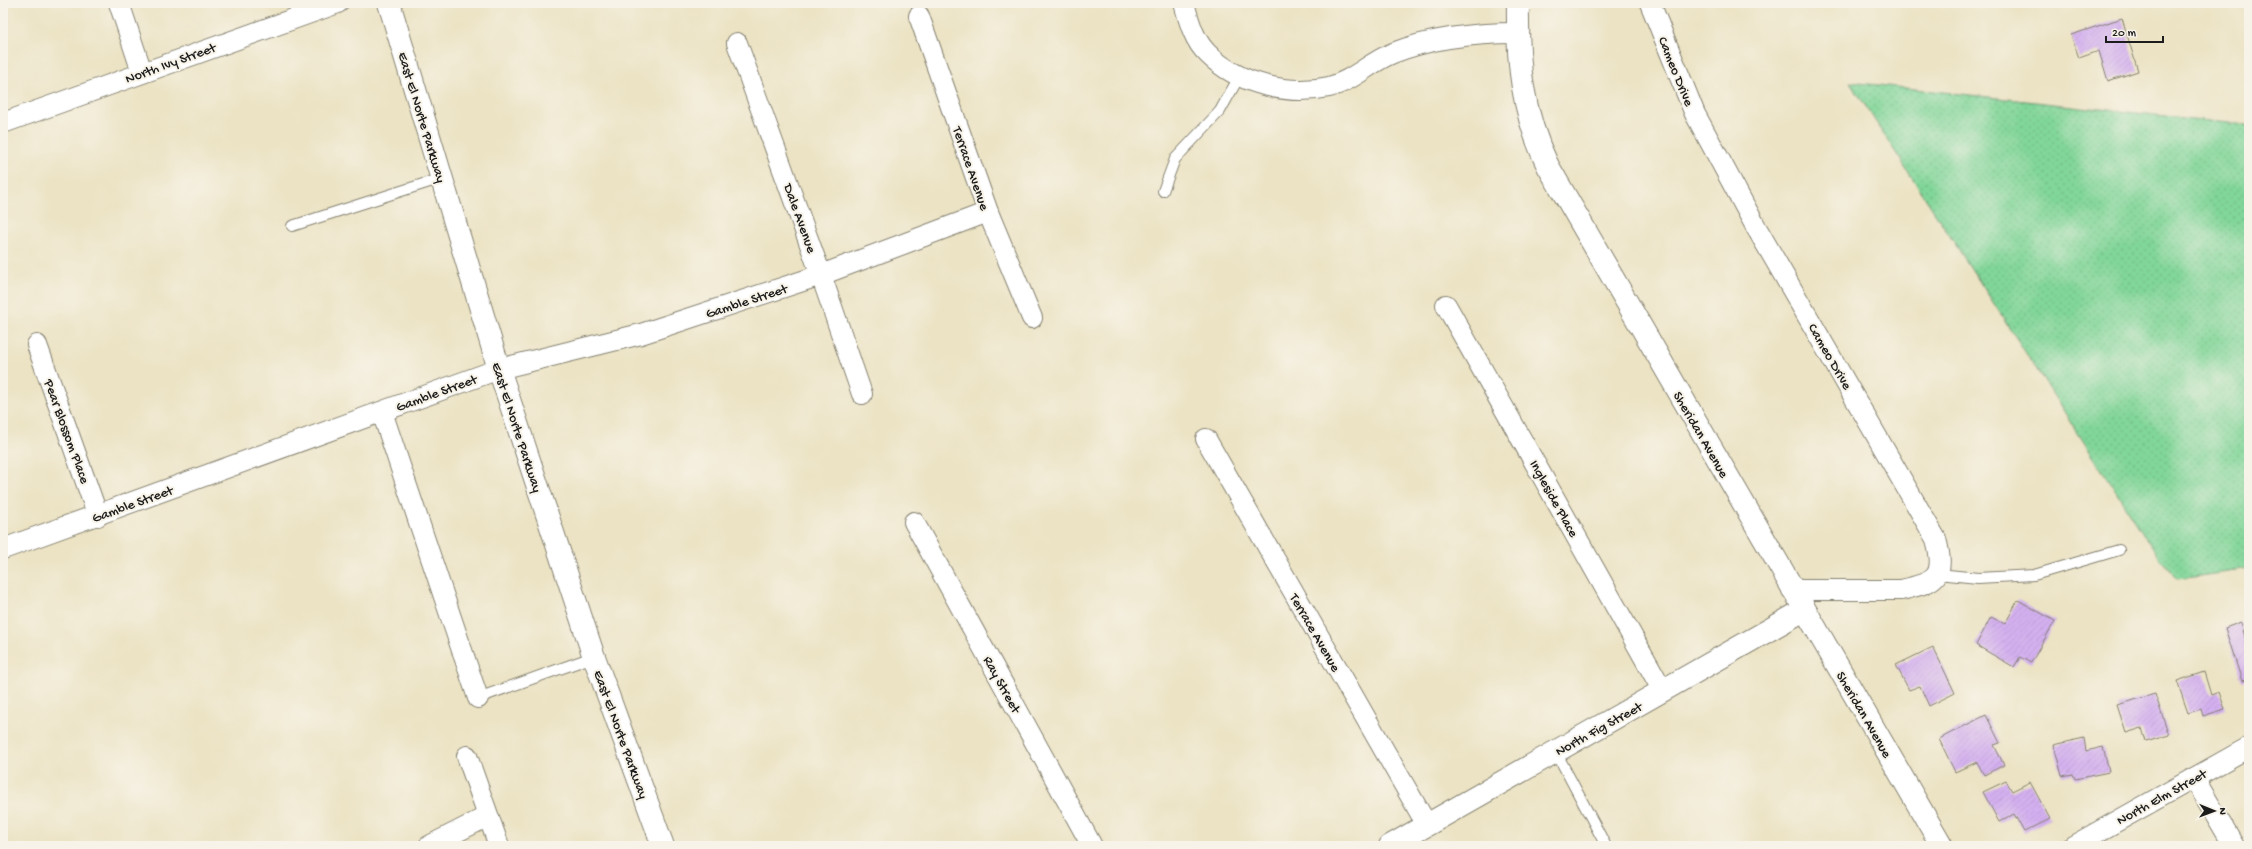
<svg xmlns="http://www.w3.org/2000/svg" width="2252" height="849" viewBox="0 0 2252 849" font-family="'Gochi Hand',sans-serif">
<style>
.grass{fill:url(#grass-dots);stroke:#4e795a}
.building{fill:url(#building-hatch)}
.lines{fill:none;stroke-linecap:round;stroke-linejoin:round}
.lane-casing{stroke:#848070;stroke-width:12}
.street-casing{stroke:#848070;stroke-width:22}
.secondary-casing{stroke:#848070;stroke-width:24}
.primary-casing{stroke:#848070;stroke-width:24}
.lane{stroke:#fff;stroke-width:10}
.street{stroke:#fff;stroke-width:20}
.secondary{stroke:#fff;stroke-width:22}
.primary{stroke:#fff;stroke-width:22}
.labels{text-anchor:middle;stroke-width:4;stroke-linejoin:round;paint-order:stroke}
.street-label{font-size:14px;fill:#1c1c1c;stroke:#f7f3e8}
</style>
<defs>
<pattern id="grass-dots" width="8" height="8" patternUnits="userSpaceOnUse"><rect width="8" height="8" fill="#81d699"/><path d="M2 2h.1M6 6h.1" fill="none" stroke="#6fb783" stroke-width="1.8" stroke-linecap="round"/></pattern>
<pattern id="building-hatch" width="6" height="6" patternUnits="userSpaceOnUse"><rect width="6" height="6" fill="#d4b0f0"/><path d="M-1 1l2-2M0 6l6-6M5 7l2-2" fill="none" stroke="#b597cd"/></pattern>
</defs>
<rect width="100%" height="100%" fill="#f7f3e8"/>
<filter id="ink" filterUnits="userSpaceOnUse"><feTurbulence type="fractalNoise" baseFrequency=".025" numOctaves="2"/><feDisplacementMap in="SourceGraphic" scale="8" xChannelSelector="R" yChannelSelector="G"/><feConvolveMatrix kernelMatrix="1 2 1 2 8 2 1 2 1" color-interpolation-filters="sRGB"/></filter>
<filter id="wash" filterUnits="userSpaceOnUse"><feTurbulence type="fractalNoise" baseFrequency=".012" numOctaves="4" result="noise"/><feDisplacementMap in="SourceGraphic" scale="16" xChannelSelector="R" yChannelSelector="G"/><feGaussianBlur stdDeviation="0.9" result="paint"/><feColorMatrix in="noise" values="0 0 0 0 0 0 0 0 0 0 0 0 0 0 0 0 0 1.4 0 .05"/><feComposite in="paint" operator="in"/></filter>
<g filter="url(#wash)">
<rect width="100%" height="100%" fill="#ece3c4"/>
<path class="grass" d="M1850 82 2248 125 2249 569 2178 579 2161 561Z"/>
<g id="blocks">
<g class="building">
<path d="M2122 18 2138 71 2108 81 2099 51 2079 58 2071 35Z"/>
<path d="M2018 600 2055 621 2031 663 2020 657 2014 667 1976 645 1991 617 2005 624Z"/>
<path d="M2241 622 2247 645H2249V679L2242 681 2225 628Z"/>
<path d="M1933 647 1955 693 1929 706 1920 686 1909 690 1896 665Z"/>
<path d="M2204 672 2211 695 2219 692 2225 709 2203 716 2201 709 2188 713 2177 681Z"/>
<path d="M2155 694 2169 735 2146 742 2142 728 2126 733 2117 705Z"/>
<path d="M1986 715 2000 743 1994 745 2004 765 1984 775 1977 762 1955 772 1939 739Z"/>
<path d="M2084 738 2086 751 2103 747 2109 772 2075 779 2073 774 2062 776 2054 745Z"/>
<path d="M2006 781 2012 791 2030 782 2050 819 2024 832 2014 814 1999 822 1983 792Z"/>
</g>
</g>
</g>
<g filter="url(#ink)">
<use href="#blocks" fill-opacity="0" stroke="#848070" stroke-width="1"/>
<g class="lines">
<g class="lane-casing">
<g id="lane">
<path d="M1163 191 1175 159 1220 111 1239 77"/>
<path d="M292 226 442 178"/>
<path d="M1938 574 1978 578 2034 575 2119 550"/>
<path d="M478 698 593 657"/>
<path d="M1556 752 1606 846"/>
</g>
</g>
<g class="street-casing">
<g id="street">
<path d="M119 3 142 72"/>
<path d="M1184 3C1189 21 1194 41 1208 54 1238 84 1288 96 1329 87 1353 81 1370 62 1393 53 1431 38 1477 33 1518 33"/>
<path d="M1650 3 1695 114 1756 227 1936 539C1946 577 1937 582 1901 590H1792"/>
<path d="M919 16 988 212 1032 318"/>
<path d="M737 43 821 275 862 394"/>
<path d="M3 123 338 3"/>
<path d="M1446 305 1663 691"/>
<path d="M37 345 98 516"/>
<path d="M382 412 478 698"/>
<path d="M1206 439 1427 825"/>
<path d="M914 522 1092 846"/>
<path d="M3 549 499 369 641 334 821 275 988 212"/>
<path d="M467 756 499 846"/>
<path d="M2194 778 2234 846"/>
<path d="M429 846 488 816"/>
<path d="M2073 846 2249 747"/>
</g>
</g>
<g class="secondary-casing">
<g id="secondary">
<path d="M1518 3C1517 63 1522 112 1548 166L1942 846"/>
<path d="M1390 846 1804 610"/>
</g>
</g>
<g class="primary-casing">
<path id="primary" d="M389 3 499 369 593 654 663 846"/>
</g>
<use href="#lane" class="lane"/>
<use href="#street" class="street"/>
<use href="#secondary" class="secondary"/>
<use href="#primary" class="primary"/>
</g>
</g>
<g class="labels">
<g class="street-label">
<text transform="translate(170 62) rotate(-20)" y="5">North Ivy Street</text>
<text transform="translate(1677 71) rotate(68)" y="5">Cameo Drive</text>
<text transform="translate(423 117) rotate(73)" y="5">East El Norte Parkway</text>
<text transform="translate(972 168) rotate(71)" y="5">Terrace Avenue</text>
<text transform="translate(801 218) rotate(70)" y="5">Dale Avenue</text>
<text transform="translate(746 300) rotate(-18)" y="5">Gamble Street</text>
<text transform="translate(1831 356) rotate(60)" y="5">Cameo Drive</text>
<text transform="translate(436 392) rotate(-20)" y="5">Gamble Street</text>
<text transform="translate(518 427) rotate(72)" y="5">East El Norte Parkway</text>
<text transform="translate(68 431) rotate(70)" y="5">Pear Blossom Place</text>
<text transform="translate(1702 434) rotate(60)" y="5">Sheridan Avenue</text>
<text transform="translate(1555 498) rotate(61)" y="5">Ingleside Place</text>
<text transform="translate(132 503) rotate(-20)" y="5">Gamble Street</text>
<text transform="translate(1316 632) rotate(60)" y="5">Terrace Avenue</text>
<text transform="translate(1003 684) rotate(61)" y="5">Ray Street</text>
<text transform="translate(1865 714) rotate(60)" y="5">Sheridan Avenue</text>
<text transform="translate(1598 728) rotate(-29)" y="5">North Fig Street</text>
<text transform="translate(622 734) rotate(70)" y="5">East El Norte Parkway</text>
<text transform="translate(2161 796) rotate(-29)" y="5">North Elm Street</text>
</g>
</g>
<rect width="2252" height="849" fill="none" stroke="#f7f3e8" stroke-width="16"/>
<g transform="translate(2214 811) rotate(91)" stroke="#f7f3e8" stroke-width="3" paint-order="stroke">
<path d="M0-3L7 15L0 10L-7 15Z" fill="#1c1c1c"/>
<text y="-6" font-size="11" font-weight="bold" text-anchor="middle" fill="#1c1c1c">N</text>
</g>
<path d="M2106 36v6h57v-6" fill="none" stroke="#1c1c1c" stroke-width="2"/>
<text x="2112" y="36" font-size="12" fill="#1c1c1c" stroke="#f7f3e8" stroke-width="3" paint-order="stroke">20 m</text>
</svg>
